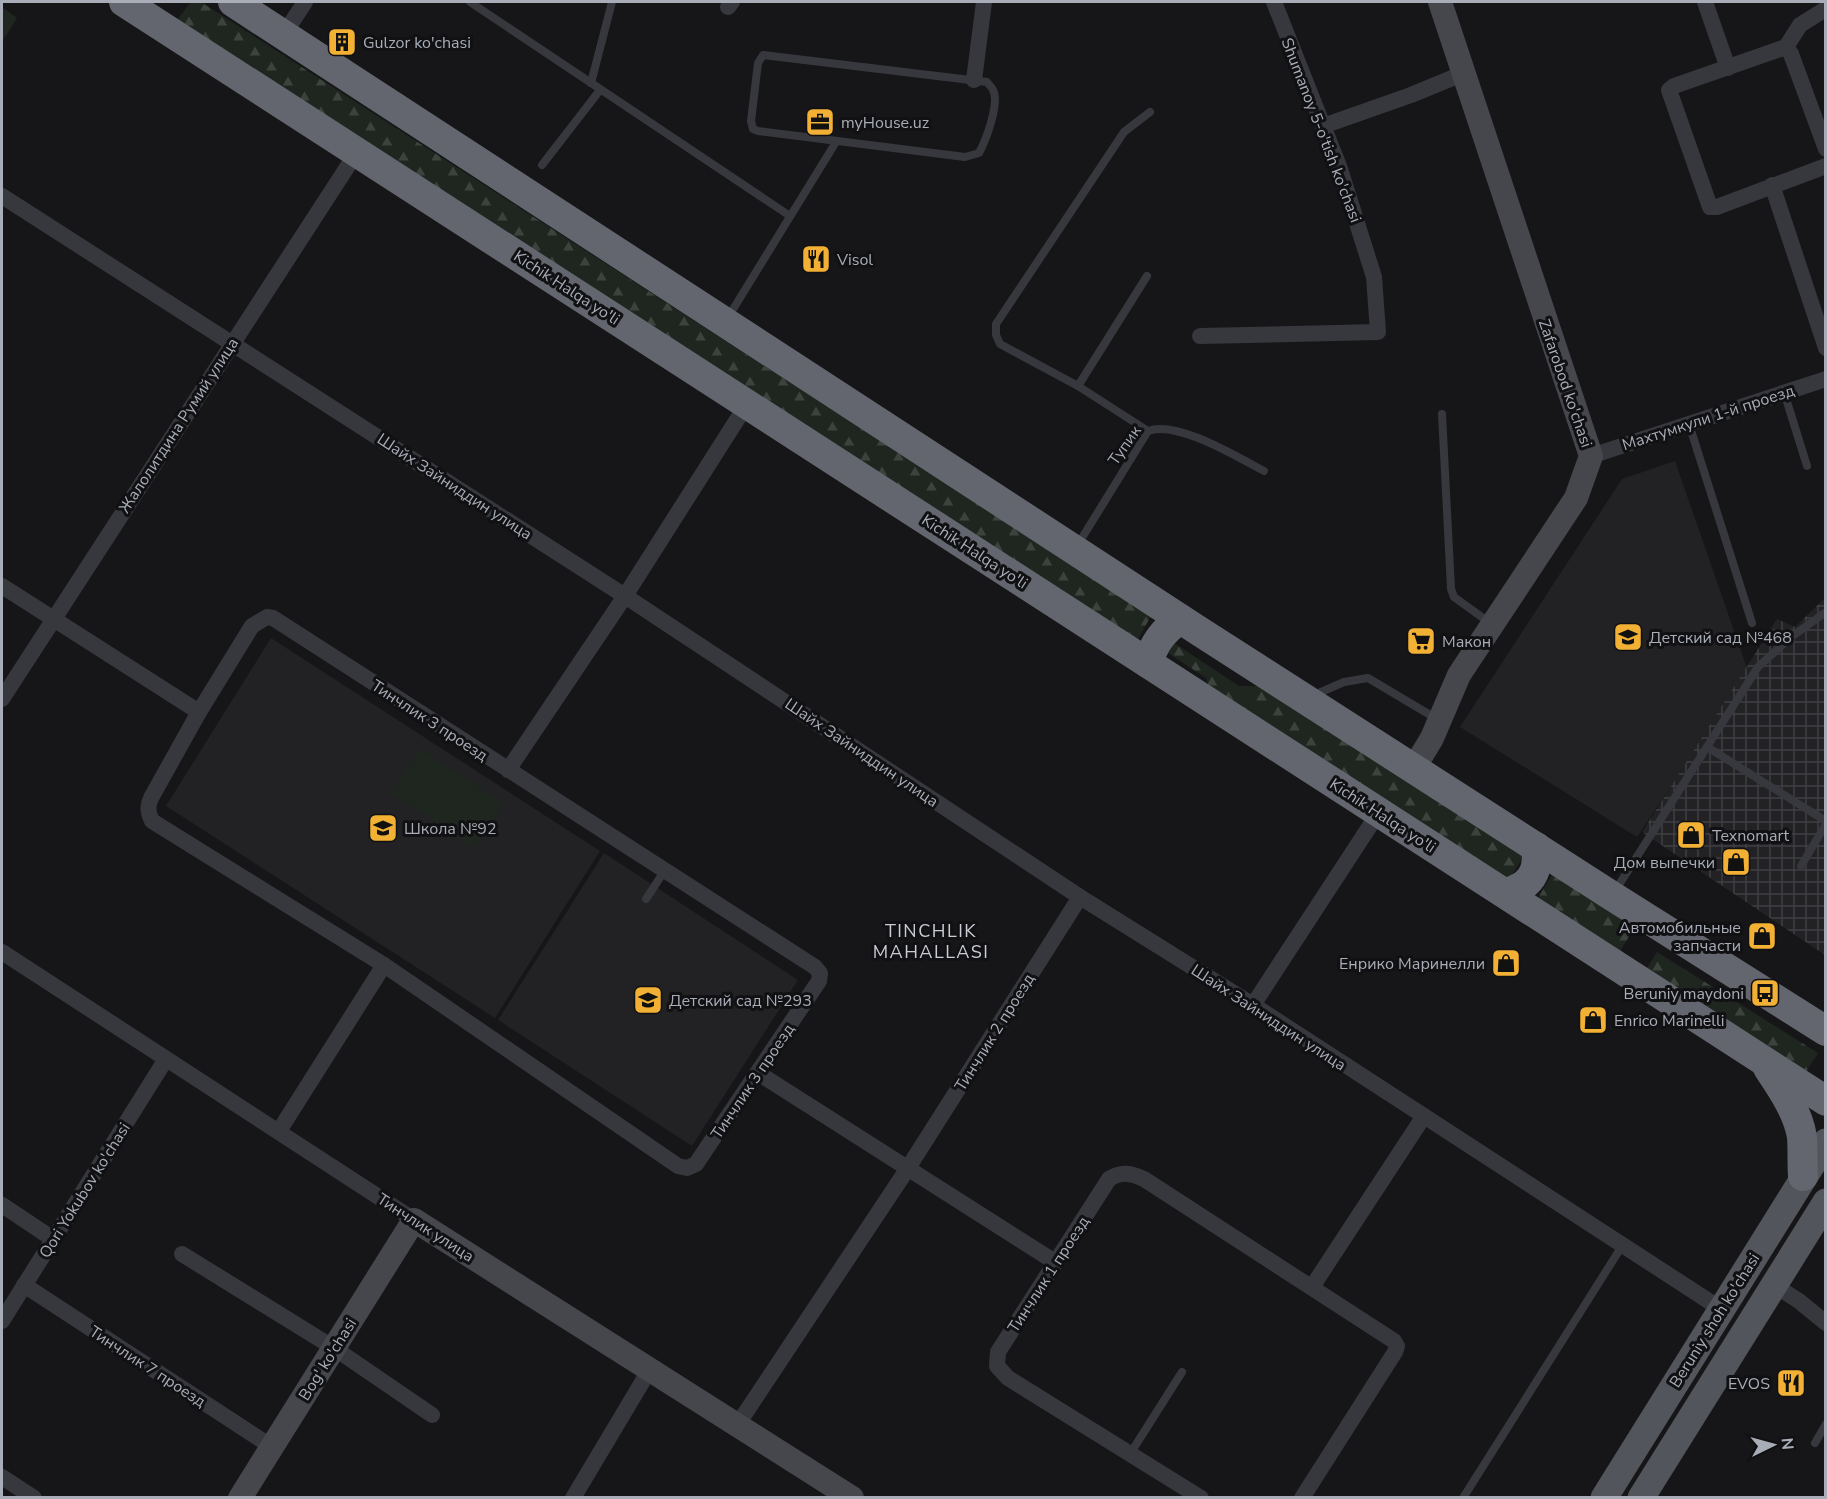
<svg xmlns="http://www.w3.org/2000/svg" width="1827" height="1499" viewBox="0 0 1827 1499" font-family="'Nunito Sans',sans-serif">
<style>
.built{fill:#222225}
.industrial{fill:url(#industrial-grid)}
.grass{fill:#1e261f}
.forest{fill:url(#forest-firs)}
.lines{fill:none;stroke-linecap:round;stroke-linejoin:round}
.lane{stroke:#37383d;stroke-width:8}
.street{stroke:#37383d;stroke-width:16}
.secondary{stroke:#45474d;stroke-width:24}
.primary{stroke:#53555c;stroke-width:27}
.highway{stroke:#63666e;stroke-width:30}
.labels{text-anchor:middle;stroke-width:6;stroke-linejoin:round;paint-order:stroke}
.poi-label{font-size:16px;fill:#a8adb8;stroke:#111113;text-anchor:start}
.street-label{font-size:16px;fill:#a8adb8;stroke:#111113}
.neighbourhood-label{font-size:18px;letter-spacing:1.5px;fill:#c9ccd4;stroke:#111113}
</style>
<defs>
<pattern id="industrial-grid" width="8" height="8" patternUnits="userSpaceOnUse" patternTransform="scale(1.5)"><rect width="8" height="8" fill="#222225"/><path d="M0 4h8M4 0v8" fill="none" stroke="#3f3f43"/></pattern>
<pattern id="forest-firs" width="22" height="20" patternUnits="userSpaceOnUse" patternTransform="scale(1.5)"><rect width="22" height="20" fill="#1e261f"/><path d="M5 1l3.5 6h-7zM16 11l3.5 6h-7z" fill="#3c433d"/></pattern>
</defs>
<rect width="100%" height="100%" fill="#161618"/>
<g class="built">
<path d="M1675 461 1748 671 1637 837 1460 727 1622 479Z"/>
<path d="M271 638 600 851 495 1018 166 806Z"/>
<path d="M604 853 798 980 692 1146 498 1020Z"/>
</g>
<path class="industrial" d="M1825 598V955L1642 832 1777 619 1795 627Z"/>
<g class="grass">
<path d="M2 7 17 18 2 42Z"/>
<path d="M419 748 504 803 475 848 390 793Z"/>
</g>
<g class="forest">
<path d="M191 2H201L1151 616 1136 643 177 20Z"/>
<path d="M1174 643 1239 686H1257L1524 856 1508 881 1211 692 1206 678 1168 653Z"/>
<path d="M1552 875 1635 927 1619 953 1536 901Z"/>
<path d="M1657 952 1818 1053 1804 1075 1644 973Z"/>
</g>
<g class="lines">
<g class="lane">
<path d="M470 2 790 216"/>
<path d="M763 55 987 82C989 85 992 87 993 90 1000 103 986 140 979 153L965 157 758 131 753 129 751 121 758 63Z"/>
<path d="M591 83 612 2"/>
<path d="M542 165 600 90"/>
<path d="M727 319 836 142"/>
<path d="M1078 386 1147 276"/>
<path d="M1784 392 1807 466"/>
<path d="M1442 414 1451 589 1454 597 1490 623"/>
<path d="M1689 424 1752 623"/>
<path d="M1148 431 1078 386 1000 344 996 335V324L1124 132 1150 112"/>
<path d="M1077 546 1148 431C1177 420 1237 457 1264 471"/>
<path d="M1312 696 1344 682 1368 678 1437 719"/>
<path d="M1707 747 1826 821"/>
<path d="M1801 866 1826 824"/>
<path d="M1615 891 1758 667 1791 637 1826 612"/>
<path d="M646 899 665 870"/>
<path d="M1815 1443 1826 1424"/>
<path d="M1130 1454 1182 1372"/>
<path d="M1463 1498 1622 1246"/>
</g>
<g class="street">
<path d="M1705 2 1728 68"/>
<path d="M728 7 732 2"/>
<path d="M284 34 305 2"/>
<path d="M1786 47 1800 25 1824 10"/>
<path d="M974 80 984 2"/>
<path d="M1323 126 1411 95 1462 74"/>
<path d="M1826 149 1791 54 1786 47 1674 86 1669 90 1710 207H1717L1826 166"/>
<path d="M1772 185 1826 348"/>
<path d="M2 196 625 596 1080 897 1253 1005 1721 1309"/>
<path d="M1200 336 1378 332 1374 277 1339 166 1274 2"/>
<path d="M1591 456 1826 379"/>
<path d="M2 586 199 712"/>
<path d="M267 617 273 618 815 967 820 973 819 981 696 1164 687 1168 678 1166 384 965 152 821C148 812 147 807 151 798L199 712 252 626Z"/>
<path d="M2 699 357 152"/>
<path d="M508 770 625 596 747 404"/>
<path d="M2 952 414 1220"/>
<path d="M1253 1005 1379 812"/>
<path d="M758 1073 1055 1262"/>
<path d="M279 1131 384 965"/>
<path d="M2 1205 53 1239"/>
<path d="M182 1254 334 1348 432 1415"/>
<path d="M24 1285 272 1447"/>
<path d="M1774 1285 1799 1301 1826 1323"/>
<path d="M1312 1287 1424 1116"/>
<path d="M2 1321 166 1059"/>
<path d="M738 1424 908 1168 1080 897"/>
<path d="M2 1477 34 1498"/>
<path d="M573 1498 650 1369"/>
<path d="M1201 1498 1008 1378 997 1366 998 1352 1109 1179C1121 1171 1131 1173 1144 1179L1394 1341 1397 1346 1395 1352 1302 1498"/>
</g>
<g class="secondary">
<path d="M1414 768 1432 738 1459 675 1576 498 1591 456 1440 2"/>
<path d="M240 1498 414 1220 852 1498"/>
</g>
<g class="primary">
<path d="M1604 1498 1826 1142"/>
<path d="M1641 1498 1826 1202"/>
</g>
<g class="highway">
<path d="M124 2 1826 1101"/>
<path d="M233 2 1199 631 1612 896 1826 1031"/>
<path d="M1148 663C1154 643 1163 631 1180 619"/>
<path d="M1505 893C1530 887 1540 872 1536 847"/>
<path d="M1768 1068C1782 1089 1798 1112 1802 1137 1803 1150 1802 1163 1803 1176"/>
</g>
</g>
<defs>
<g id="building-square" transform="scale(1.5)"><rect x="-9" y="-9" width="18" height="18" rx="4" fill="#f2b134" stroke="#111113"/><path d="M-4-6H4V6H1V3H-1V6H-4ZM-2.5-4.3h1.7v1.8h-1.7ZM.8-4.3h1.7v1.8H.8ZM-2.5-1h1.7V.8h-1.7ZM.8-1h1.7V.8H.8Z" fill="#111"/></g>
<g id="office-square" transform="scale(1.5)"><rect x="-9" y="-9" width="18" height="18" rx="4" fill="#f2b134" stroke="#111113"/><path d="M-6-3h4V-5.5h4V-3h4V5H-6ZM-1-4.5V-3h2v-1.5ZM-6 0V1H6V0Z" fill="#111"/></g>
<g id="restaurant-square" transform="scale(1.5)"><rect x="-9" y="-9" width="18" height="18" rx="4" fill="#f2b134" stroke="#111113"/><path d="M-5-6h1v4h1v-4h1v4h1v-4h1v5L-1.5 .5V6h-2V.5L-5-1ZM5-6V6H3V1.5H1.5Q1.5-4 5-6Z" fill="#111"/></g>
<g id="school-square" transform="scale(1.5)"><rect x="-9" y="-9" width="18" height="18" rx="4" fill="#f2b134" stroke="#111113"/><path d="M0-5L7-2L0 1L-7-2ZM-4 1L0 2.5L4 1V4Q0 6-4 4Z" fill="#111"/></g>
<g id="supermarket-square" transform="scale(1.5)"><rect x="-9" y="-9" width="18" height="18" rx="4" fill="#f2b134" stroke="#111113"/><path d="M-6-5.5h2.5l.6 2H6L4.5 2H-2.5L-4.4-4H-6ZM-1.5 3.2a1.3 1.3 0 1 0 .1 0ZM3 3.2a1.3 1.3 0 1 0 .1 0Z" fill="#111"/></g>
<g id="shop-square" transform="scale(1.5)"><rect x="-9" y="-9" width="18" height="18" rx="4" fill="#f2b134" stroke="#111113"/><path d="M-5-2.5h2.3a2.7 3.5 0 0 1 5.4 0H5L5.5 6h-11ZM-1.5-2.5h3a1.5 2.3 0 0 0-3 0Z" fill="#111"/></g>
<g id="bus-square" transform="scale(1.5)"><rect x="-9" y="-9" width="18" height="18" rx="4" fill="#f2b134" stroke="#111113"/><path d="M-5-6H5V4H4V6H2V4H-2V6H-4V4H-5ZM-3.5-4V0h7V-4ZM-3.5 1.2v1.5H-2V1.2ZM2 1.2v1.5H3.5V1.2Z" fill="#111"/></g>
</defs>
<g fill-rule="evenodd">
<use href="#building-square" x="342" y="42"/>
<use href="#office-square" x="820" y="122"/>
<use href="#restaurant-square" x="816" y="259"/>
<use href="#school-square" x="1628" y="637"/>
<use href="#supermarket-square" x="1421" y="641"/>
<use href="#school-square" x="383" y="828"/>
<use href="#shop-square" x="1691" y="835"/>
<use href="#shop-square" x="1736" y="862"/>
<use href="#shop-square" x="1762" y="936"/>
<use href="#shop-square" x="1506" y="963"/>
<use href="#bus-square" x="1765" y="993"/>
<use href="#school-square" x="648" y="1000"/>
<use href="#shop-square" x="1593" y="1020"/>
<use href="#restaurant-square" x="1791" y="1383"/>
</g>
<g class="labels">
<g class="poi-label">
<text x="363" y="48">Gulzor ko'chasi</text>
<text x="841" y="128">myHouse.uz</text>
<text x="837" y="265">Visol</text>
<text x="1649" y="643">Детский сад №468</text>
<text x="1442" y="647">Макон</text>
<text x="404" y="834">Школа №92</text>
<text x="1712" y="841">Texnomart</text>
<text x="1715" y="868" text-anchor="end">Дом выпечки</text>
<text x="1741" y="933" text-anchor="end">Автомобильные<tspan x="1741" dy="18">запчасти</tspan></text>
<text x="1485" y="969" text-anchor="end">Енрико Маринелли</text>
<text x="1744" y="999" text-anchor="end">Beruniy maydoni</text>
<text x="669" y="1006">Детский сад №293</text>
<text x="1614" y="1026">Enrico Marinelli</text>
<text x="1770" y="1389" text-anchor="end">EVOS</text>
</g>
<g class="street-label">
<text transform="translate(1322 130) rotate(69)" y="6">Shumanoy 5-o'tish ko'chasi</text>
<text transform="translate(567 287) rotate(33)" y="6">Kichik Halqa yo'li</text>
<text transform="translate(1566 383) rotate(71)" y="6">Zafarobod ko'chasi</text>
<text transform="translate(1708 417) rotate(-18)" y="6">Махтумкули 1-й проезд</text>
<text transform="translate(178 425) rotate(-57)" y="6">Жалолитдина Румий улица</text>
<text transform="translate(1124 445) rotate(-55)" y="6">Тупик</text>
<text transform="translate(455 486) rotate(33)" y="6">Шайх Зайниддин улица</text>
<text transform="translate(975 551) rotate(33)" y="6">Kichik Halqa yo'li</text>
<text transform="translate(430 720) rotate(33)" y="6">Тинчлик 3 проезд</text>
<text transform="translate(862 752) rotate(34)" y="6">Шайх Зайниддин улица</text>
<text transform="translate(1383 815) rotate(33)" y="6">Kichik Halqa yo'li</text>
<text transform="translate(1269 1017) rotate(33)" y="6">Шайх Зайниддин улица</text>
<text transform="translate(994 1032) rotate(-58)" y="6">Тинчлик 2 проезд</text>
<text transform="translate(752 1081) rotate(-56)" y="6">Тинчлик 3 проезд</text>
<text transform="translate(84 1190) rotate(-58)" y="6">Qori Yokubov ko'chasi</text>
<text transform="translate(426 1227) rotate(33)" y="6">Тинчлик улица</text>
<text transform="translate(1048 1274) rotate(-57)" y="6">Тинчлик 1 проезд</text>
<text transform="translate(1714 1320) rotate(-58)" y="6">Beruniy shoh ko'chasi</text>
<text transform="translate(327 1359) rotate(-58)" y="6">Bog' ko'chasi</text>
<text transform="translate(148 1366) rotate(33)" y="6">Тинчлик 7 проезд</text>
</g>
<g class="neighbourhood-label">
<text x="931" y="937">TINCHLIK<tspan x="931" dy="21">MAHALLASI</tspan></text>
</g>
</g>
<rect width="1827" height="1499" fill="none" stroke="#a8adb8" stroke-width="6"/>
<g transform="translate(1773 1445) rotate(85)" stroke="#111113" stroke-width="4.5" paint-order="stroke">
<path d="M0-4.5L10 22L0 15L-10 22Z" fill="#a8adb8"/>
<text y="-9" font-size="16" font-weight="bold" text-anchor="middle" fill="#a8adb8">N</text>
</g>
</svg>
